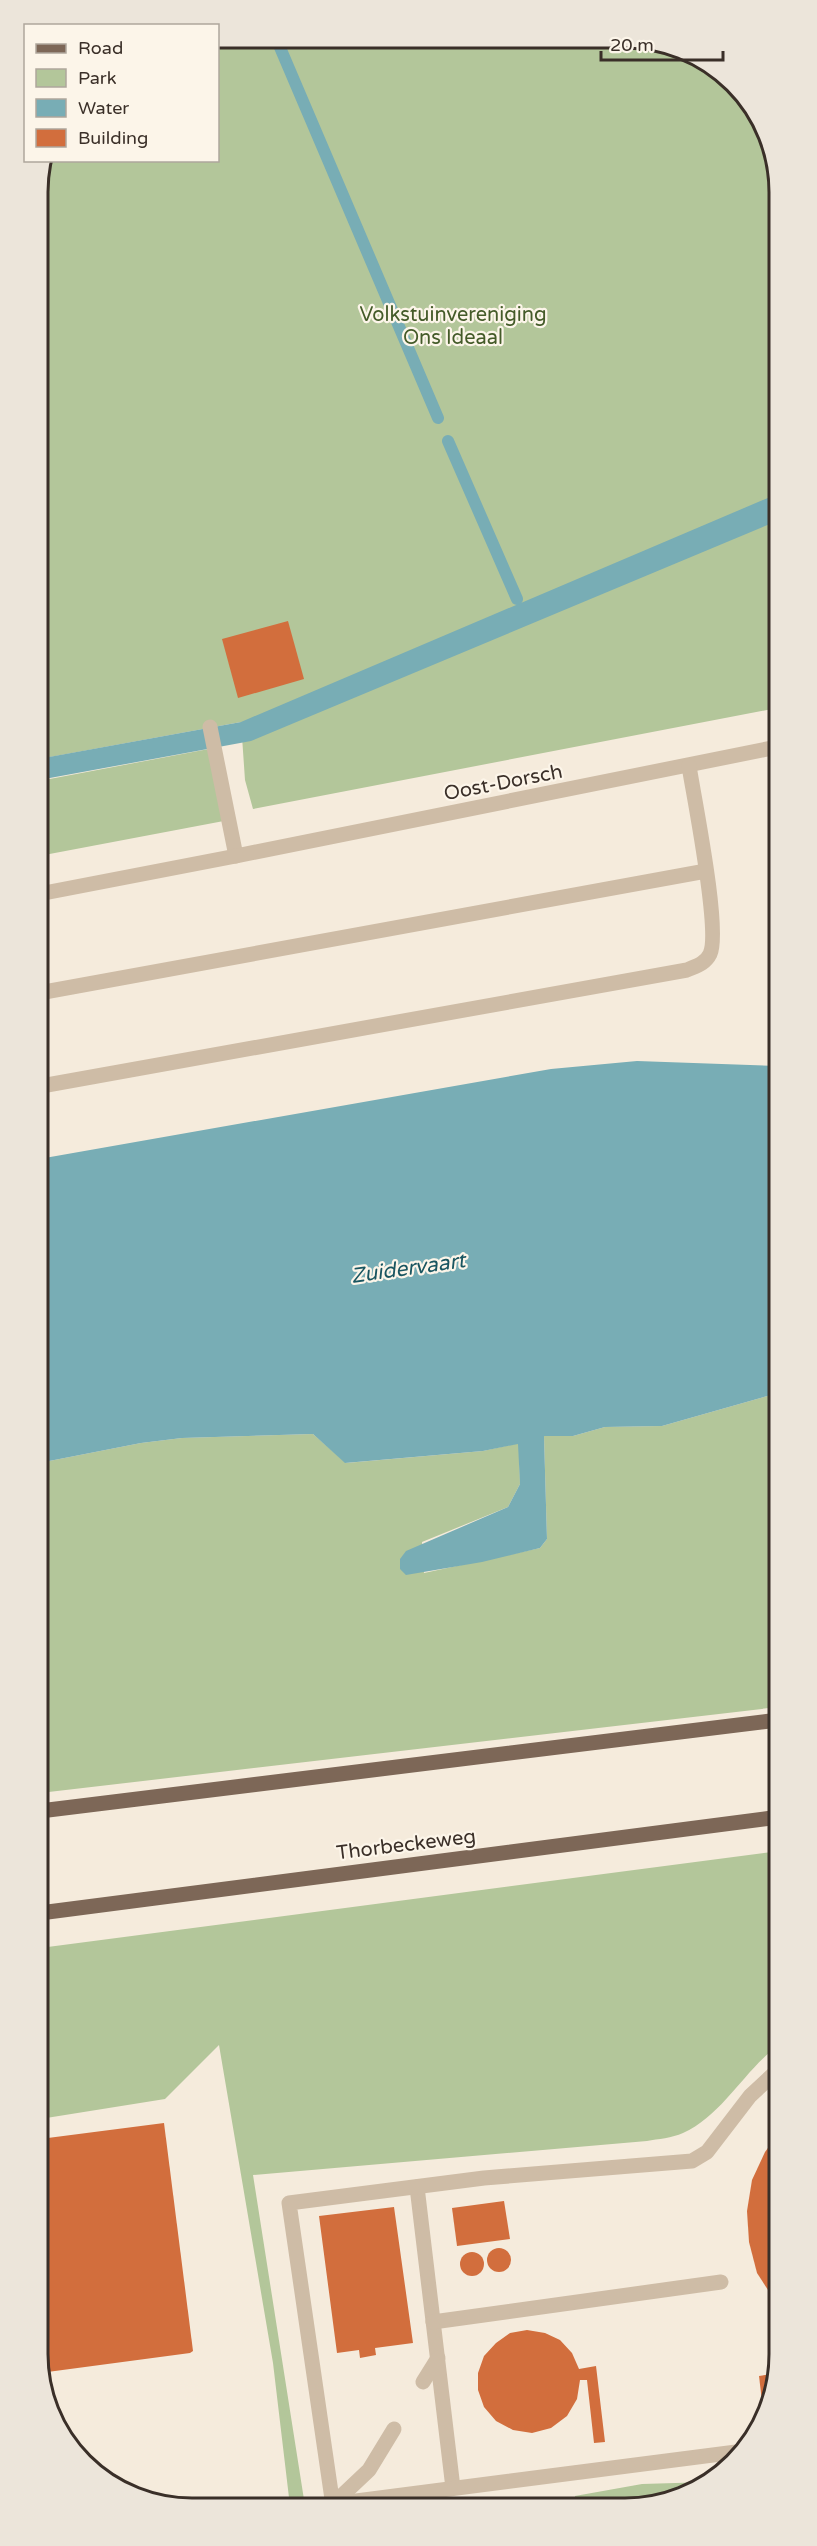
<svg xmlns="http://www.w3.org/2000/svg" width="817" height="2546" viewBox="0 0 817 2546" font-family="'Varela Round',sans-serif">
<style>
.green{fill:#b3c69a}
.water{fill:#78adb5}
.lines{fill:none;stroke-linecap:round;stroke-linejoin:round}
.stream{stroke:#78adb5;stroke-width:12}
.building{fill:#d26e3d}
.service{stroke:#cebca6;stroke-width:15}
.minor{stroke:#cebca6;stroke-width:15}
.primary{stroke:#7d6757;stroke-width:15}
.labels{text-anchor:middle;stroke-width:4.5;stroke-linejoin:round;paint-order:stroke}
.park-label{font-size:20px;fill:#445b29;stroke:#fcf5e9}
.street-label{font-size:20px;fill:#3a2f28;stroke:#fcf5e9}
.water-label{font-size:21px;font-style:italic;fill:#195560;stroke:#fcf5e9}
.rim{fill:none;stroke:#3a2f28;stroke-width:3}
</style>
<rect width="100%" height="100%" fill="#f5ebdc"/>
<g class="green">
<path d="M218 38 655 41 734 83 777 162V708L253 809 245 780 241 722 39 759 38 182 43 161 218 160Z"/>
<path d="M214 748 229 820 39 856V781Z"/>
<path d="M778 1393V1707L40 1793 39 1463 141 1443 182 1438 313 1434 346 1463 483 1451 519 1443 520 1484 508 1507 422 1542 424 1573 540 1548 547 1539 544 1436H573L605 1427 662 1426Z"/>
<path d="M779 1851V2045C744 2070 723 2115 683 2133 672 2138 658 2139 647 2141L253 2175 305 2506H290L273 2363 219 2045 165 2099 40 2119V1948Z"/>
<path d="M709 2482C673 2512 619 2506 575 2506V2496L642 2484Z"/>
</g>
<g class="water">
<path d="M777 494V521L251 741 39 780 38 759 241 722Z"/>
<path d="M637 1061 778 1066V1393L662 1426 605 1427 573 1436H544L547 1539 540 1548 482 1562 406 1575 400 1569V1559L406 1551 508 1507 520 1484 518 1444 483 1451 345 1463 313 1434 182 1438 141 1443 39 1463V1159L551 1069Z"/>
</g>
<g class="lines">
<g class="stream">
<path d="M276 38 438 418"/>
<path d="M448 441 517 599"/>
</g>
</g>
<g class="building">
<path d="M288 621 304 679 238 698 222 639Z"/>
<path d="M164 2123 193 2351 190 2353 40 2373V2139Z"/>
<path d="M779 2133V2307L757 2273 749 2242 747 2211 752 2180 765 2152Z"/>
<path d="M504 2201 510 2239 457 2246 452 2208Z"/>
<path d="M394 2207 413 2343 375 2348 376 2355 360 2358 359 2350 337 2353 319 2216Z"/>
<circle cx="499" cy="2260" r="12"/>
<circle cx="472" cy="2264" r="12"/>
<path d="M527 2330 545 2333 560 2340 572 2353 579 2369 596 2366 605 2442 594 2443 587 2380H580L577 2399 567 2416 551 2428 532 2433 513 2430 496 2421 484 2407 478 2390V2373L484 2356 496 2343 510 2333Z"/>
<path d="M777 2373 768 2413 764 2418 759 2376Z"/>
<path d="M663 2496 675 2498 655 2506H625L635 2500Z"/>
<path d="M548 2498 549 2506H516L515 2502Z"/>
</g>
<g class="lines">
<g class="service">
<path d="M210 727 236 856 777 747"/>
<path d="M39 993 706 871"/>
<path d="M39 1084 47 1085 687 970C696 966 705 964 710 954 721 931 694 798 689 766"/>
<path d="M417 2187 453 2488"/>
<path d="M433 2322 721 2282"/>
<path d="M423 2382 438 2358"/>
<path d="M333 2504 744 2451"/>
<path d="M333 2504 369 2470 394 2429"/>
<path d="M333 2506 289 2203 484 2178 692 2161 707 2152 750 2096 779 2069"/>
</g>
<path class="minor" d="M39 894 236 856"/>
<g class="primary">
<path d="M40 1811 778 1720"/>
<path d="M40 1913 779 1817"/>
</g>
</g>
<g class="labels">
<g class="park-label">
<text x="453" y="321">Volkstuinvereniging<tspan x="453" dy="23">Ons Ideaal</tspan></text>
</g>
<g class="street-label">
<text transform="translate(503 782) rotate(-11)" y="7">Oost-Dorsch</text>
<text transform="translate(406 1844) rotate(-7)" y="7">Thorbeckeweg</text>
</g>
<g class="water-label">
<text transform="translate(408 1268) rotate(-8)" y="7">Zuidervaart</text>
</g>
</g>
<path d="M0 0H817V2546H0ZM192 48H625A144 144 0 0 1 769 192V2354A144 144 0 0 1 625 2498H192A144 144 0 0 1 48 2354V192A144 144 0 0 1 192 48Z" fill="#ece5da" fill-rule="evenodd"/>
<path class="rim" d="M192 48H625A144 144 0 0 1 769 192V2354A144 144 0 0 1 625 2498H192A144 144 0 0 1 48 2354V192A144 144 0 0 1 192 48Z"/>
<rect x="24" y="24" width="195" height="138" fill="#fcf5e9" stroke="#aea69c" stroke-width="1.5"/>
<rect x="36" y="44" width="30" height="9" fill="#7d6757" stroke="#aea69c" stroke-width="1.5"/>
<text x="78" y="54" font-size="18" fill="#3a2f28">Road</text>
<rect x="36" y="69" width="30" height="18" fill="#b3c69a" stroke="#aea69c" stroke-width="1.5"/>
<text x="78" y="84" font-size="18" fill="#3a2f28">Park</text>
<rect x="36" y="99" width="30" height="18" fill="#78adb5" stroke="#aea69c" stroke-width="1.5"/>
<text x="78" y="114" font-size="18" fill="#3a2f28">Water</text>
<rect x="36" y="129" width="30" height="18" fill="#d26e3d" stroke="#aea69c" stroke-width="1.5"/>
<text x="78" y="144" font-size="18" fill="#3a2f28">Building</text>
<path d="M601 51v9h122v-9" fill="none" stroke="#3a2f28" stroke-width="3"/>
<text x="610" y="51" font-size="18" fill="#3a2f28" stroke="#fcf5e9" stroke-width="4.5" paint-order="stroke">20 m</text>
</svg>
